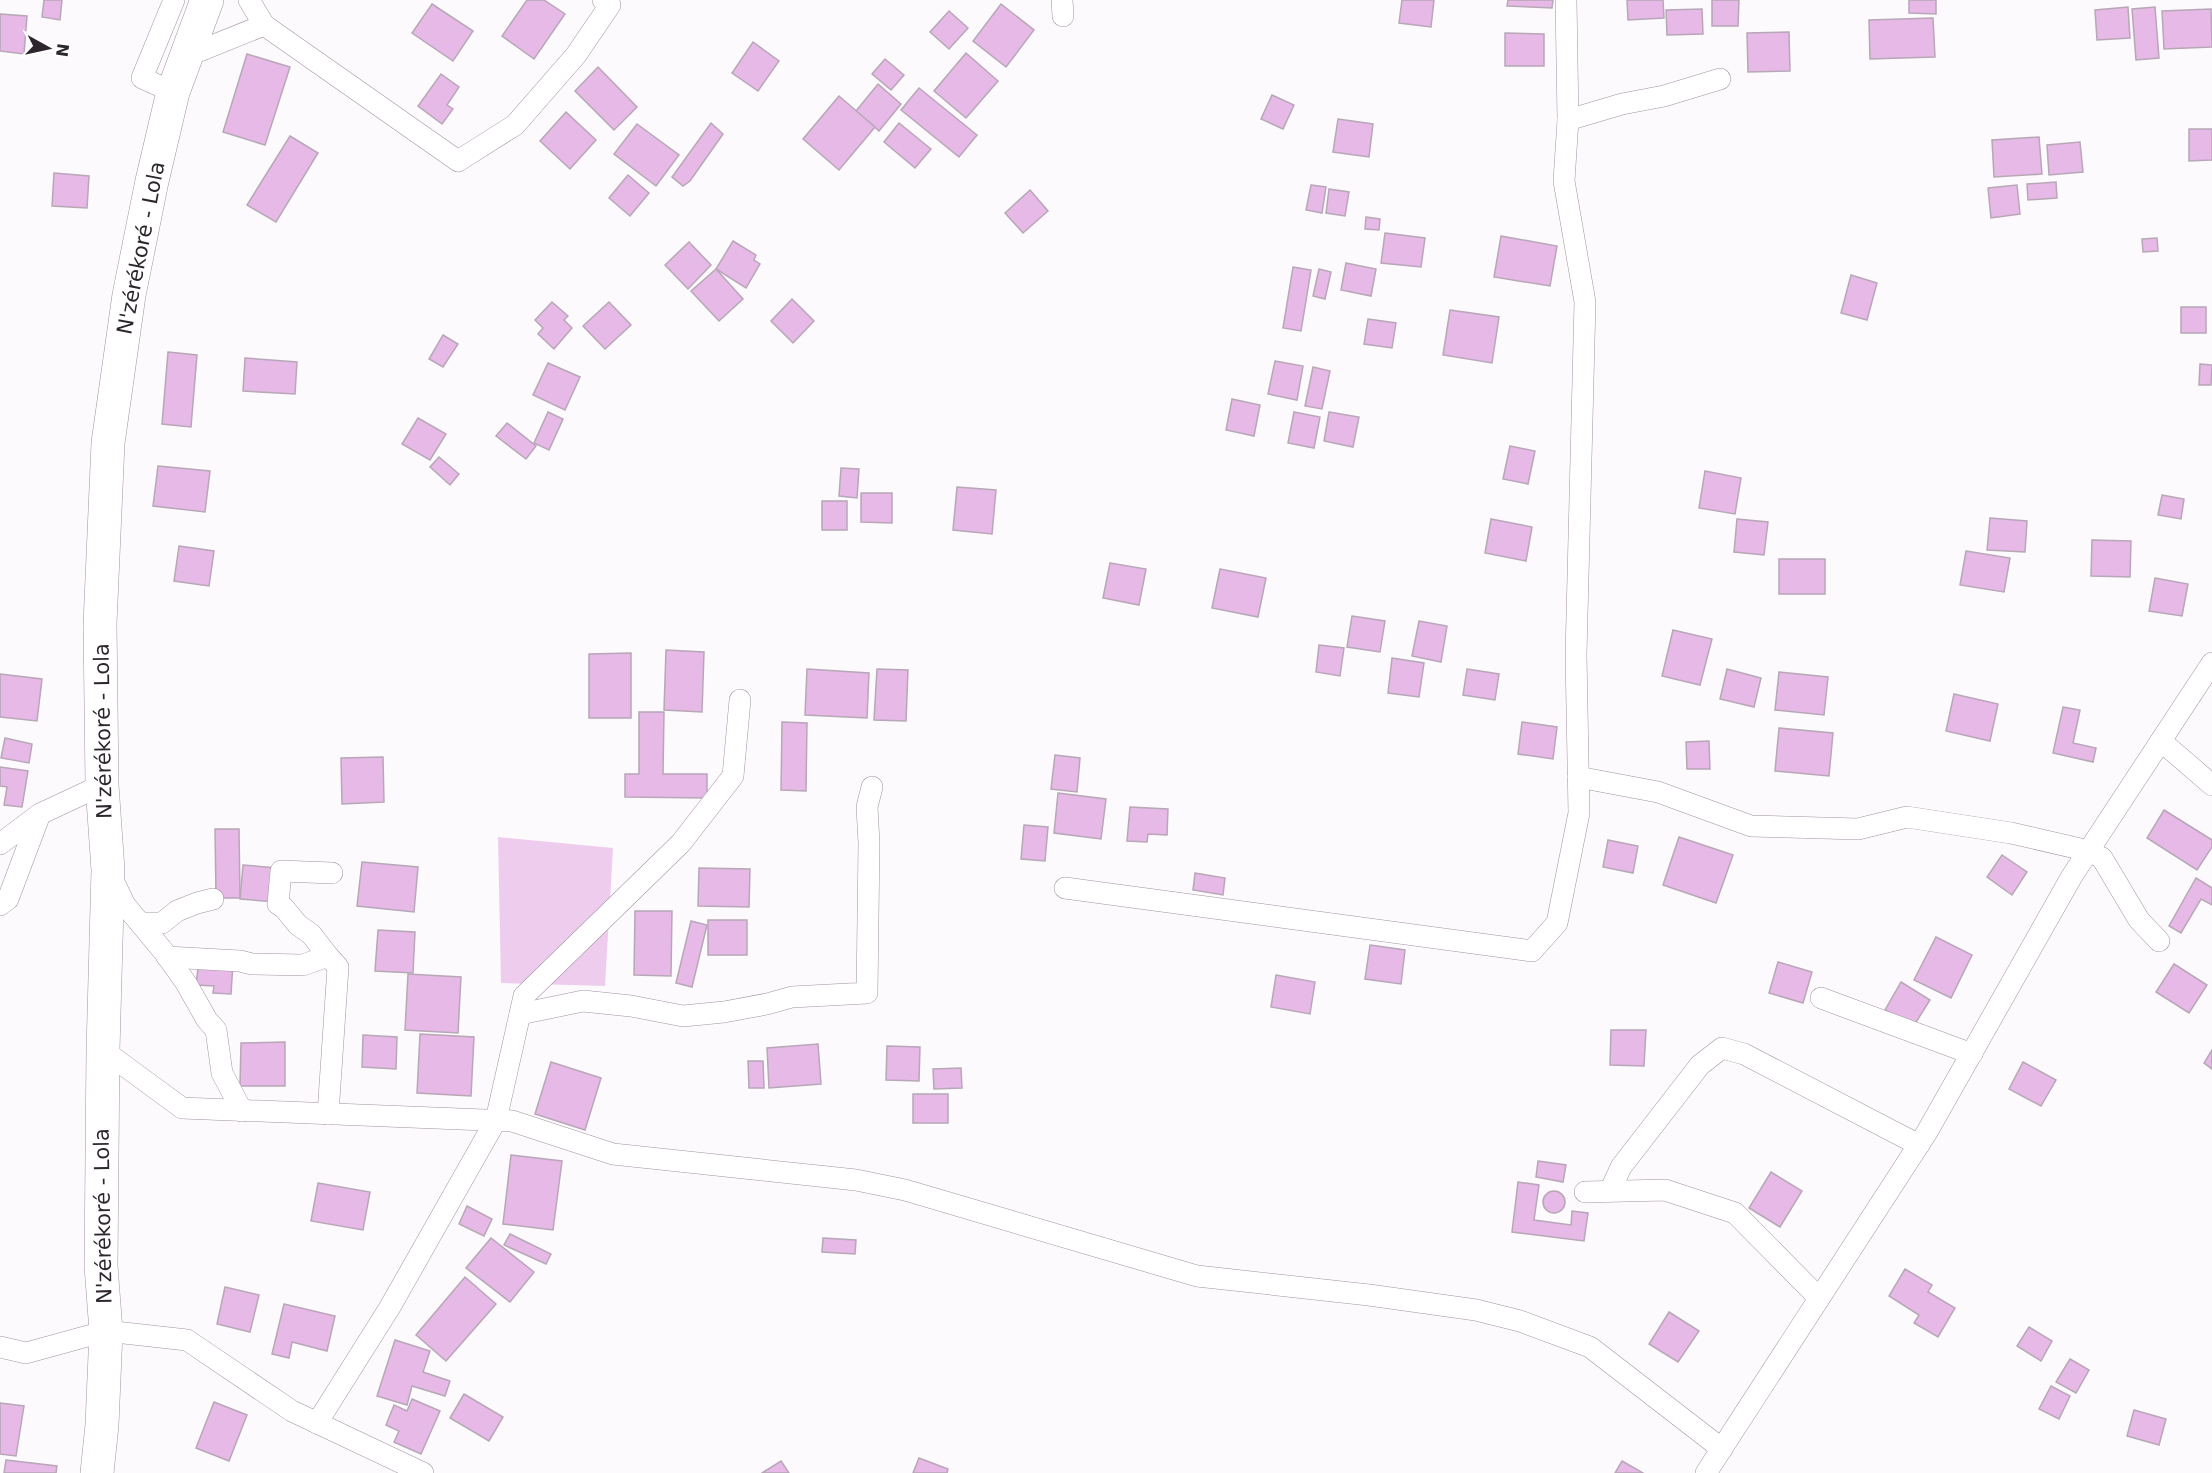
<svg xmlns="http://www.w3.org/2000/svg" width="2212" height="1473" viewBox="0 0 2212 1473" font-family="'DejaVu Sans',sans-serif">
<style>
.green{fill:#edccee}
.building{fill:#e6b9e7;stroke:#b7a7b7;stroke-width:1.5}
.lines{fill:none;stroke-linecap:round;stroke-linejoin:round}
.street-casing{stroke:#a293a2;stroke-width:22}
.highway-casing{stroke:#a293a2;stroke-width:34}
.street{stroke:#fff;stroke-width:21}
.highway{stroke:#fff;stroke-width:33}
.labels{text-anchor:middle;stroke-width:6;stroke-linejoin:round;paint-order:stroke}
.street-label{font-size:21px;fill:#2d272d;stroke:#fff}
</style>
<rect width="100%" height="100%" fill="#fdfafd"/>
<path class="green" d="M498 837 613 848 605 986 501 983Z"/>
<g class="building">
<path d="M44 0H62L60 20 42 17Z"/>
<path d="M527 0H544L565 14 534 59 502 36Z"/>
<path d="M1402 0H1434L1431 27 1399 23Z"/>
<path d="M1508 0H1553L1552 8 1507 6Z"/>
<path d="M1627 0H1663L1664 18 1628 20Z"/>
<path d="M1712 0H1739L1738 26H1712Z"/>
<path d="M1909 0H1936V14L1909 13Z"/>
<path d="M432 4 473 31 453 61 412 33Z"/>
<path d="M1001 4 1034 30 1006 67 973 41Z"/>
<path d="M2128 7 2130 38 2097 40 2095 10Z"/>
<path d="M2155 7 2159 58 2136 60 2132 9Z"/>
<path d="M1702 9 1703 34 1667 35 1666 10Z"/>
<path d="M2211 9 2212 47 2164 49 2162 11Z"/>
<path d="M949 11 968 28 949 49 930 32Z"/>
<path d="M0 14 27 16 24 54 0 51Z"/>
<path d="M1933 18 1935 57 1870 59 1869 20Z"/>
<path d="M1789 32 1790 71 1748 72 1747 33Z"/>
<path d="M1505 33 1544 34V66H1505Z"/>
<path d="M753 42 779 61 758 91 732 73Z"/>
<path d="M966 53 998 81 966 118 934 91Z"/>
<path d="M247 54 290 67 265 145 223 132Z"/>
<path d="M885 59 904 75 891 90 872 74Z"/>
<path d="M598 67 637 107 614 130 575 91Z"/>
<path d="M441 74 459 87 447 105 453 109 442 124 418 106Z"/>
<path d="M878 84 901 104 879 131 856 111Z"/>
<path d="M919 88 977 135 959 157 901 110Z"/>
<path d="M1272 95 1294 105 1283 129 1261 119Z"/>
<path d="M839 96 875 127 839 170 803 139Z"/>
<path d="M566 112 596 140 570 169 540 141Z"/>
<path d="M1338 119 1373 124 1369 157 1333 152Z"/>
<path d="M711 123 723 134 690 181 683 186 672 177Z"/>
<path d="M899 123 931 149 915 168 884 142Z"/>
<path d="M637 124 679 155 656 186 614 154Z"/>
<path d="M2189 129H2212V160L2189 161Z"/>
<path d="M290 136 318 153 276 222 247 205Z"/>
<path d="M2039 137 2042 174 1994 177 1992 140Z"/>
<path d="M2080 142 2083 172 2049 175 2047 145Z"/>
<path d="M54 173 89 176 87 208 52 206Z"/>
<path d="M628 175 649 193 630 216 609 198Z"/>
<path d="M2056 182 2057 198 2028 200 2027 184Z"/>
<path d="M1311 185 1326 187 1322 213 1306 210Z"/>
<path d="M2017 185 2020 214 1991 218 1988 188Z"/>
<path d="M1329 189 1349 192 1345 216 1326 213Z"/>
<path d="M1030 190 1048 211 1023 233 1005 213Z"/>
<path d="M1366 217 1380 219 1379 230 1365 229Z"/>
<path d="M1385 233 1425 238 1421 267 1381 263Z"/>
<path d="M1501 236 1557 246 1550 286 1494 277Z"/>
<path d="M2157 238 2158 251 2143 252 2142 239Z"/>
<path d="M733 241 756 255 754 260 760 264 746 288 716 269Z"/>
<path d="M689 242 711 265 688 289 665 265Z"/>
<path d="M1346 263 1376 269 1371 296 1341 290Z"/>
<path d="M1293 267 1311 270 1301 331 1283 328Z"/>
<path d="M716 269 743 299 719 321 691 291Z"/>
<path d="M1319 269 1331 272 1325 299 1313 296Z"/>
<path d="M1851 275 1877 283 1867 320 1841 313Z"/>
<path d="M792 299 814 321 793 343 771 321Z"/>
<path d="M552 302 568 316 564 320 572 328 554 349 538 334 543 328 535 320Z"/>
<path d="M609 302 631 325 605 349 583 326Z"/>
<rect x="2181" y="307" width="25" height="26"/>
<path d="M1450 310 1499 317 1492 363 1443 355Z"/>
<path d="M1368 319 1396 323 1392 348 1364 344Z"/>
<path d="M443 335 458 344 443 367 429 359Z"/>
<path d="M168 352 197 355 191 427 162 424Z"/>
<path d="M245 358 297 362 295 394 243 391Z"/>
<path d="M1275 361 1303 366 1297 400 1268 394Z"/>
<path d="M548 363 580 377 565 410 533 395Z"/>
<path d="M2200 364 2212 365 2211 385H2199Z"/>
<path d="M1313 367 1330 371 1322 409 1305 406Z"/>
<path d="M1232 399 1260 405 1254 436 1226 430Z"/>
<path d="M548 412 563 419 549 450 534 443Z"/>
<path d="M1294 412 1320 417 1314 448 1288 443Z"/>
<path d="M1329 412 1359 417 1353 447 1324 441Z"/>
<path d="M418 418 446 434 430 460 402 444Z"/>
<path d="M507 423 536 446 526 459 496 436Z"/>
<path d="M1510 446 1535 451 1528 484 1503 479Z"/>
<path d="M439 457 459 474 450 485 430 467Z"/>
<path d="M158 466 210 471 205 512 153 506Z"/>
<path d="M841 468 859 469 857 498 839 496Z"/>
<path d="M1705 471 1741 478 1735 514 1699 508Z"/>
<path d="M957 487 996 490 992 534 953 530Z"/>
<path d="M861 493H892V523L861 522Z"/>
<path d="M2162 495 2184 499 2181 519 2158 515Z"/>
<rect x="822" y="501" width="25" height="29"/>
<path d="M1990 518 2027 521 2025 552 1987 550Z"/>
<path d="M1491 519 1532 527 1526 561 1485 553Z"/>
<path d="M1737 519 1768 522 1764 555 1734 552Z"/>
<path d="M2092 540 2131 541 2130 577 2091 576Z"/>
<path d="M179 546 214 551 209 586 174 581Z"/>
<path d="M1966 551 2010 558 2004 592 1960 585Z"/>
<rect x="1779" y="559" width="46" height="35"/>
<path d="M1110 563 1146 569 1139 605 1103 598Z"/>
<path d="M1220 569 1266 578 1258 617 1212 608Z"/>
<path d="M2155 578 2188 584 2182 616 2149 611Z"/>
<path d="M1352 616 1385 621 1380 652 1347 647Z"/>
<path d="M1419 621 1447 626 1441 662 1412 656Z"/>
<path d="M1673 630 1712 639 1700 685 1662 676Z"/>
<path d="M1319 645 1344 648 1340 676 1316 672Z"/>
<path d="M666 650 704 652 702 712 664 710Z"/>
<path d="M631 653V718H589V654Z"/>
<path d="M1392 658 1424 663 1419 697 1388 693Z"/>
<path d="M807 669 869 673 867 718 805 715Z"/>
<path d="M877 669 908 670 906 721 874 720Z"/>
<path d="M1467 669 1499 674 1495 700 1463 695Z"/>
<path d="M1727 669 1761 678 1754 707 1720 699Z"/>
<path d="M1779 672 1828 677 1824 715 1775 710Z"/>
<path d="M0 674 42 679 37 721 0 717Z"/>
<path d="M1954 694 1998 704 1990 741 1946 731Z"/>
<path d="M2063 707 2080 710 2073 743 2096 748 2093 762 2053 753Z"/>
<path d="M639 712H664L663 774H707V798L625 797V774H639Z"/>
<path d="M782 722 807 723 806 791 781 790Z"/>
<path d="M1522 722 1557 727 1553 759 1518 754Z"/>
<path d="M1779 728 1833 733 1829 776 1775 771Z"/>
<path d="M5 738 32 744 29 763 1 758Z"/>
<path d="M1709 741 1710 769H1687L1686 742Z"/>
<path d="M1055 755 1080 758 1077 792 1051 789Z"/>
<path d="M383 757 384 802 342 804 341 758Z"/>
<path d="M0 767 28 771 22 807 4 805 7 787 0 786Z"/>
<path d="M1058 793 1106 799 1101 839 1054 833Z"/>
<path d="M1130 807 1168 809 1167 835 1148 834 1147 842 1127 841Z"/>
<path d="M2164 810 2212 840V847L2197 870 2147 838Z"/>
<path d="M1024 825 1048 827 1045 861 1021 859Z"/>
<path d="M215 829H239L240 898H216Z"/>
<path d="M1679 837 1733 855 1716 903 1663 885Z"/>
<path d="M1608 840 1638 846 1633 873 1603 867Z"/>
<path d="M2002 855 2027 872 2012 895 1987 877Z"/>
<path d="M362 862 418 867 414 912 357 906Z"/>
<path d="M243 865 278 868 275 902 240 899Z"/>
<path d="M699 868 750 869 749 907 698 906Z"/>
<path d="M1195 873 1225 878 1223 895 1193 890Z"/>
<path d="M2196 878 2212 888V905L2201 899 2181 933 2169 926Z"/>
<path d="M635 911H672L671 976 634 975Z"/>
<rect x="708" y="920" width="39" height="35"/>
<path d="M691 921 707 925 692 987 676 983Z"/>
<path d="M378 930 415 932 413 973 375 971Z"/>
<path d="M1936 937 1972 955 1951 998 1914 980Z"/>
<path d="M1370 945 1405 950 1401 984 1365 979Z"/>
<path d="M199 960 233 963 231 994 213 993 214 986 196 985Z"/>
<path d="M1778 962 1812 972 1803 1003 1769 993Z"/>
<path d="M2174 964 2207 985 2189 1013 2156 992Z"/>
<path d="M408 974 461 977 458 1033 405 1030Z"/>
<path d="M1276 975 1315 982 1310 1014 1271 1007Z"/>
<path d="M1901 982 1930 1000 1913 1027 1885 1010Z"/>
<path d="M1611 1030H1646L1644 1066 1610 1065Z"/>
<path d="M420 1034 474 1037 471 1096 417 1093Z"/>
<path d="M363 1035 397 1037 396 1069 362 1067Z"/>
<path d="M285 1042V1086H240L241 1043Z"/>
<path d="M818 1044 821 1084 769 1088 767 1048Z"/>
<path d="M887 1046 920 1047 919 1081 886 1080Z"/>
<path d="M2212 1050V1069L2204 1063Z"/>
<path d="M748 1061H763L764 1088H749Z"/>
<path d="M551 1062 601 1078 585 1130 535 1114Z"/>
<path d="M2023 1062 2056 1080 2041 1106 2009 1089Z"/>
<path d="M961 1068 962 1088 934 1089 933 1069Z"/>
<rect x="913" y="1094" width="35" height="29"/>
<path d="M511 1155 562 1161 553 1230 503 1224Z"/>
<path d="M1538 1161 1566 1165 1563 1182 1536 1177Z"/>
<path d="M1771 1172 1802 1191 1780 1227 1749 1208Z"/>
<path d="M1518 1182 1539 1185 1534 1220 1571 1225 1572 1211 1588 1213 1584 1241 1512 1232Z"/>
<path d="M318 1183 370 1192 363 1230 311 1221Z"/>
<circle cx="1554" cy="1202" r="11"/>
<path d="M467 1206 492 1219 484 1236 459 1224Z"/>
<path d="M510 1234 551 1254 546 1264 504 1245Z"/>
<path d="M491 1238 534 1272 510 1302 466 1268Z"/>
<path d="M823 1238 856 1240 855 1254 822 1252Z"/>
<path d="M1905 1269 1932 1285 1928 1292 1955 1308 1938 1337 1914 1323 1919 1315 1889 1296Z"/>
<path d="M465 1277 496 1304 446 1361 416 1335Z"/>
<path d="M225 1287 259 1295 250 1332 217 1324Z"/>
<path d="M284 1304 335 1316 327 1351 292 1342 289 1358 272 1354Z"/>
<path d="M1669 1312 1699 1331 1678 1362 1649 1344Z"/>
<path d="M2029 1327 2052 1341 2041 1361 2017 1346Z"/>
<path d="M395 1340 430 1351 423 1372 450 1381 445 1396 412 1386 407 1405 377 1396Z"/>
<path d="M2070 1359 2089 1370 2076 1393 2056 1382Z"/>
<path d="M2051 1386 2070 1396 2059 1419 2039 1409Z"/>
<path d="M464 1394 503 1417 489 1441 450 1418Z"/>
<path d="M412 1399 440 1411 421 1454 394 1442 399 1431 386 1425 394 1405 407 1411Z"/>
<path d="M214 1402 247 1415 229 1461 196 1448Z"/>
<path d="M0 1403 24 1406 16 1456 0 1454Z"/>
<path d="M2134 1410 2166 1419 2159 1445 2127 1436Z"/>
<path d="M919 1458 948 1469 947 1473H913Z"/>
<path d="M6 1460 57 1466 56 1473H4Z"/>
<path d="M781 1461 789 1473H762Z"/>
<path d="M1622 1461 1643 1473H1615Z"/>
</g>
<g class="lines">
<g class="street-casing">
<g id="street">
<path d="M249 0 264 25 458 161 515 125 576 55 610 5 603 0"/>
<path d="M1062 0 1063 16"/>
<path d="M187 56 264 25"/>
<path d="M173 92 142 78 174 0"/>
<path d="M1568 120 1622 104 1664 96 1720 79"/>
<path d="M2161 741 2212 785"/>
<path d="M1578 777 1658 792 1751 826 1858 829 1907 817 2011 833 2089 851 2102 858 2139 920 2159 941"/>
<path d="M0 844 40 814"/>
<path d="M111 876 125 905 164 952 186 983 207 1020 216 1030 222 1073 242 1111"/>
<path d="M1065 888 1532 951 1557 923 1579 813 1576 655 1585 302 1564 181 1568 120 1566 0"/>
<path d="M0 905 8 899 40 814 102 785"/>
<path d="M140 923H162L177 911 197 903 213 899"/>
<path d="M328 956 338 967 328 1114"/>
<path d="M167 957 240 961 252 964 303 965 328 956 311 934 298 925 284 908 278 904 281 871 332 873"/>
<path d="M1821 998 1972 1054"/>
<path d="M520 1014 583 1001 631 1006 683 1016 724 1012 767 1004 792 997 867 993 869 843 867 807 872 787"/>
<path d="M103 1050 182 1108 512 1121 613 1154 856 1180 905 1190 1197 1276 1369 1295 1476 1310 1520 1321 1590 1347 1722 1449"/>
<path d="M1610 1191 1621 1167 1700 1065 1722 1048 1744 1054 1919 1145"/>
<path d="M1585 1192 1665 1190 1735 1213 1819 1298"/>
<path d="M0 1347 26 1353 106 1331 187 1340 292 1411 423 1473"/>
<path d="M317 1423 390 1307 496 1120 524 996 681 843 733 776 740 700"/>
<path d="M1706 1473 1927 1132 2072 876 2212 663"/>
</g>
</g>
<g class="highway-casing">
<path id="highway" d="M97 1473 102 1425 106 1331 101 1266 103 1050 108 870 102 785 100 624 108 443 129 295 152 181 173 92 207 0"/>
</g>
<use href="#street" class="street"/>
<use href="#highway" class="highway"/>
</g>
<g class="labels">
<g class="street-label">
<text transform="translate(141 248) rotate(-79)" y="7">N'zérékoré - Lola</text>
<text transform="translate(103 731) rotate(-91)" y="7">N'zérékoré - Lola</text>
<text transform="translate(103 1216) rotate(-91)" y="7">N'zérékoré - Lola</text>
</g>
</g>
<g transform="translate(48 48) rotate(98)" stroke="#ffffff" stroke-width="4.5" paint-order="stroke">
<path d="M0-4.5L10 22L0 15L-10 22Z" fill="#2d272d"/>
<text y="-9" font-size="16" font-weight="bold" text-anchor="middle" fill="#2d272d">N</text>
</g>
</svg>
